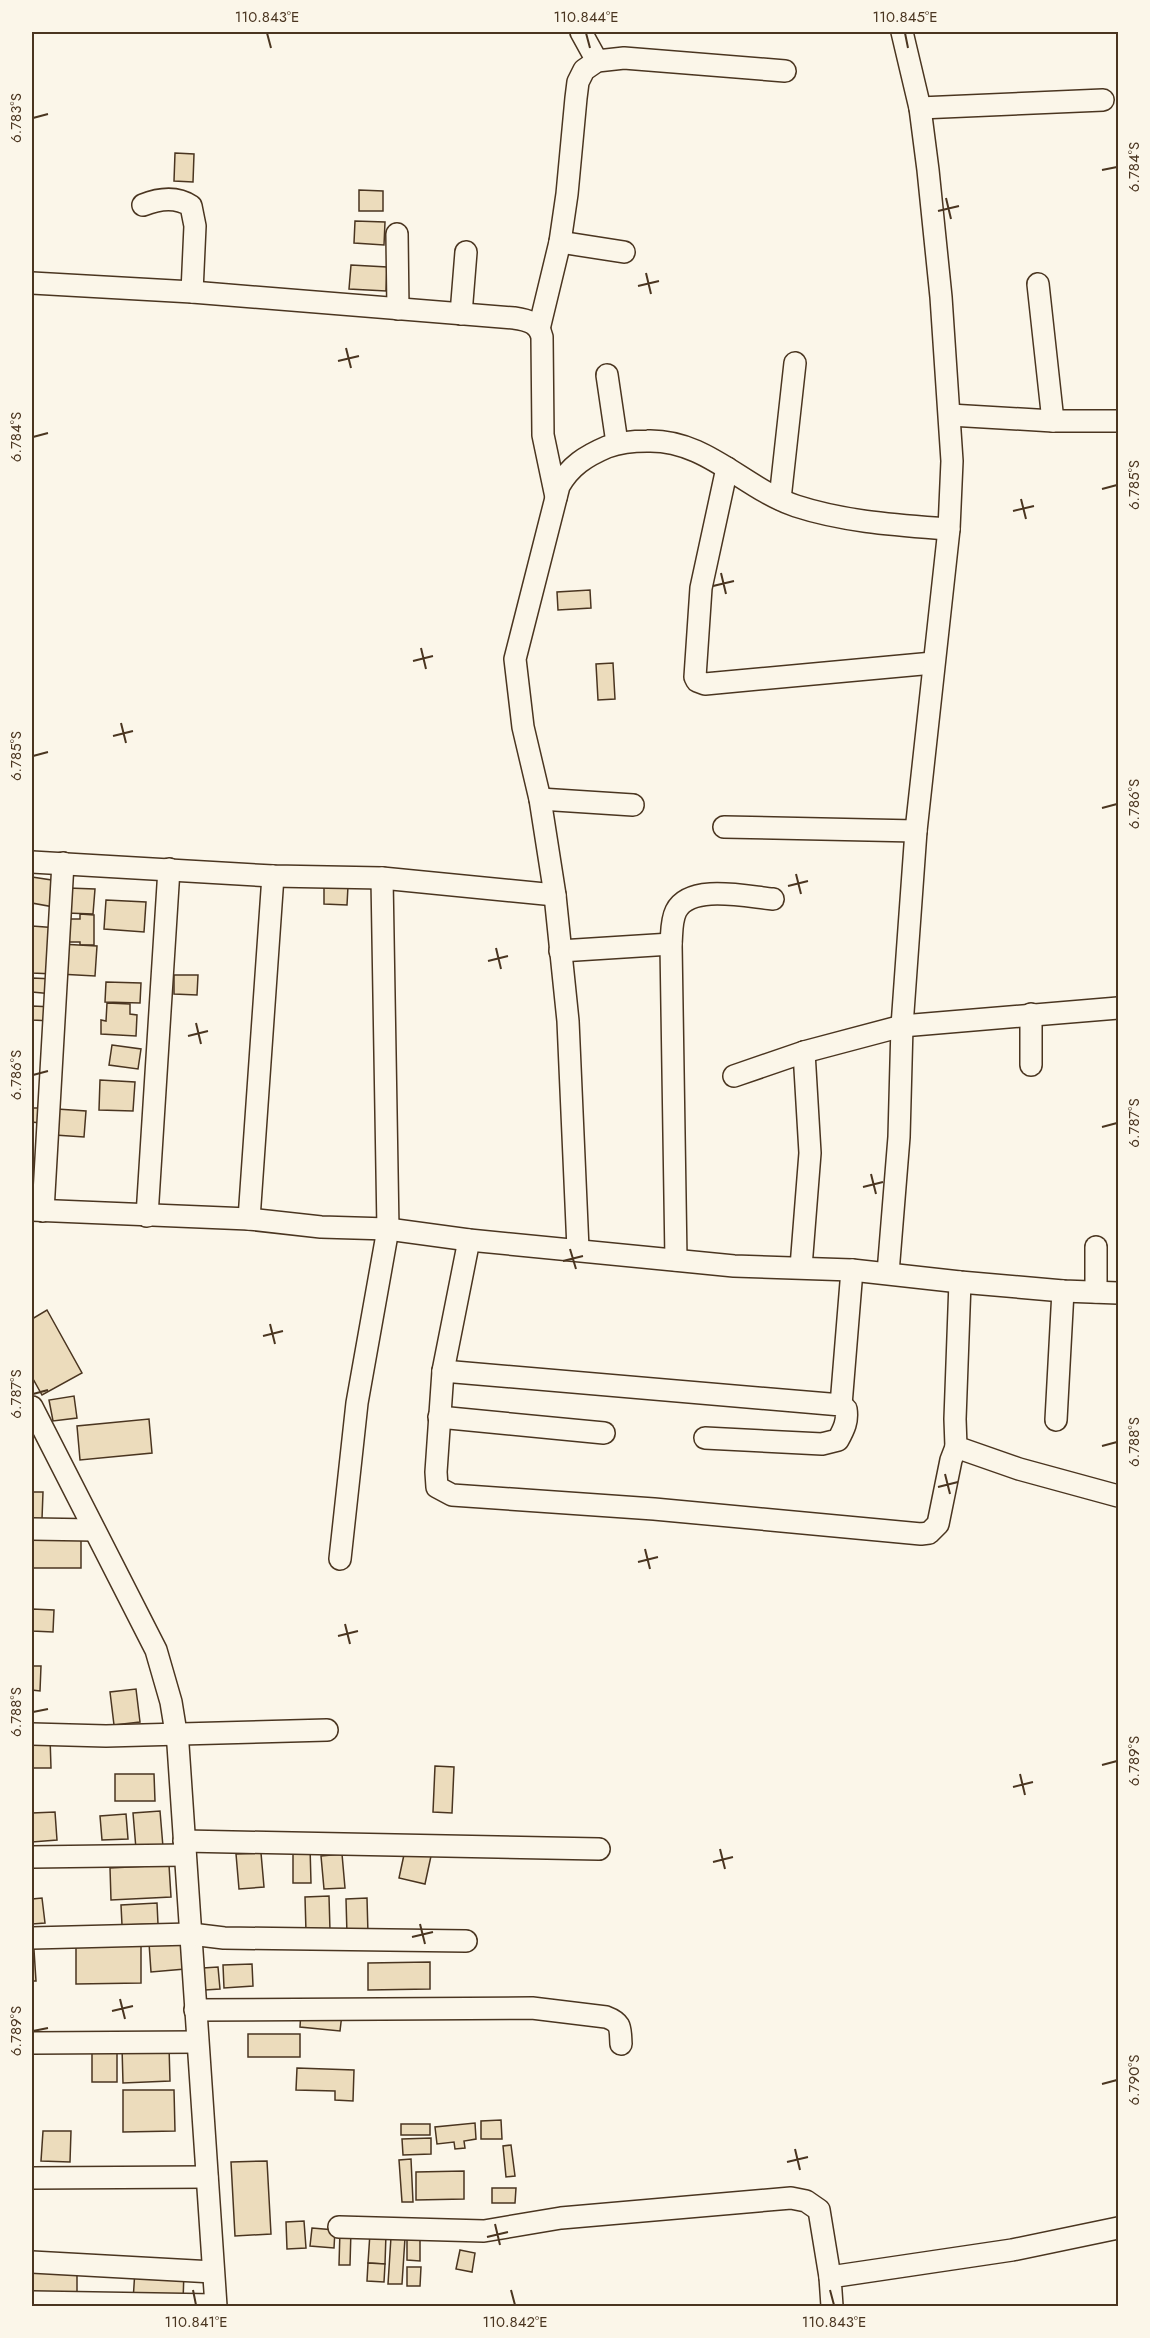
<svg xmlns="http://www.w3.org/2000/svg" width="1150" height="2338" viewBox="0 0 1150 2338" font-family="Jost,sans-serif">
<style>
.building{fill:#ecdcbc;stroke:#4a3520;stroke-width:1.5}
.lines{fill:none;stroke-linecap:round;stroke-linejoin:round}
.minor-casing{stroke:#4a3520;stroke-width:24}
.minor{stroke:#fbf6e9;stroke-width:21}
.ticks{fill:none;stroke:#4a3520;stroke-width:2}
.neatline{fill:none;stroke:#4a3520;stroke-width:2}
.ticks-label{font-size:15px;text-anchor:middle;fill:#4a3520}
</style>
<rect width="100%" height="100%" fill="#fbf6e9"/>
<g class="building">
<path d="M175 153 194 154 193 182 174 181Z"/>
<path d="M359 190 383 191V211H359Z"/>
<path d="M355 221 385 222 384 245 354 243Z"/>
<path d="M351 265 387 267 386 291 349 289Z"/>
<path d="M590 590 591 608 558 610 557 592Z"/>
<path d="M613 663 615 699 598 700 596 664Z"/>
<path d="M32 877 58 881 54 907 32 903Z"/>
<path d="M324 885 348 886 347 905 324 904Z"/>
<path d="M68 888 95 889 93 914 67 913Z"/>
<path d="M106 900 146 902 144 932 104 929Z"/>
<path d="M80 914 94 915V945H80V942H60L61 919H80Z"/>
<path d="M32 926 58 928 54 974 32 973Z"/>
<path d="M60 944 97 946 95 976 59 974Z"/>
<path d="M174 975H198L197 995 174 994Z"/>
<path d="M32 978 54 979 53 994 32 992Z"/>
<path d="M106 982 141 983 140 1003 105 1002Z"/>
<path d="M107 1003 130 1004V1014L137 1015 136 1036 101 1034V1020L106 1021Z"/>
<path d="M32 1006 53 1007 52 1021 32 1020Z"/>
<path d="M112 1045 141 1049 138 1069 109 1065Z"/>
<path d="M100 1080 135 1082 133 1111 99 1110Z"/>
<path d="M32 1108H41L40 1123 32 1122Z"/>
<path d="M57 1109 86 1111 84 1137 55 1135Z"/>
<path d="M47 1310 82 1373 42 1395 32 1377V1319Z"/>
<path d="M74 1396 77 1418 53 1421 49 1400Z"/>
<path d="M149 1419 152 1453 80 1460 77 1426Z"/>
<path d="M32 1492H43L42 1519H32Z"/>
<path d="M81 1536V1568H32V1537Z"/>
<path d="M32 1609 54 1610 53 1632 32 1631Z"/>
<path d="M32 1666H41L40 1691 32 1690Z"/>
<path d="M136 1689 140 1722 114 1725 110 1692Z"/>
<path d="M32 1737H50L51 1768H32Z"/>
<path d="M435 1766 454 1767 452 1813 433 1812Z"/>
<path d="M115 1774H154L155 1801H115Z"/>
<path d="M160 1811 163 1847 136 1849 133 1813Z"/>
<path d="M55 1812 57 1840 32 1842V1813Z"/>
<path d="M126 1814 128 1839 102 1840 100 1816Z"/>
<path d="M293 1846H310L311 1883H293Z"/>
<path d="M405 1850 431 1856 425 1884 399 1878Z"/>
<path d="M261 1853 264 1887 239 1889 236 1854Z"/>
<path d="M342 1854 345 1888 324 1889 321 1856Z"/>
<path d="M169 1865 171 1897 111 1900 110 1868Z"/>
<path d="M329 1896 330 1931 306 1932 305 1897Z"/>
<path d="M42 1898 45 1923 32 1924V1899Z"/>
<path d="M367 1898 368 1934 347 1935 346 1899Z"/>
<path d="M157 1903 158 1924 122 1925 121 1905Z"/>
<path d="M183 1941 185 1969 151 1972 149 1943Z"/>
<path d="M141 1944V1983L76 1984V1945Z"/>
<path d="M32 1950H34L36 1981H32Z"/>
<path d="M430 1962V1989L368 1990V1963Z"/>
<path d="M252 1964 253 1986 224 1988 223 1965Z"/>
<path d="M218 1967 220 1989 205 1990 203 1968Z"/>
<path d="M301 2011 342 2014 340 2031 300 2027Z"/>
<rect x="248" y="2034" width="52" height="23"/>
<rect x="92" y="2043" width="25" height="39"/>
<path d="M169 2046 170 2081 123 2083 122 2047Z"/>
<path d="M297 2068 354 2070 353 2101 335 2100V2091L296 2090Z"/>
<path d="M123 2090H174L175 2131 123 2132Z"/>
<path d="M501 2120 502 2139H481V2121Z"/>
<path d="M475 2123 476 2139 464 2141 465 2148 455 2149 454 2142 437 2144 435 2127Z"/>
<rect x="401" y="2124" width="29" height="11"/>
<path d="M43 2131H71L70 2162 41 2161Z"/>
<path d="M431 2138V2154L403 2155 402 2139Z"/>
<path d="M511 2145 515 2176 506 2177 503 2146Z"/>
<path d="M411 2159 413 2202H402L399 2160Z"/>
<path d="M267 2161 271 2234 235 2236 231 2162Z"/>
<path d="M464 2171V2199L416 2200V2172Z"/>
<path d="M492 2188H516L515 2203H492Z"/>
<path d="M304 2221 306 2248 287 2249 286 2222Z"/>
<path d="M312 2228 335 2230 334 2248 310 2246Z"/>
<path d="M340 2230H351L350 2265H339Z"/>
<path d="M370 2233 386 2234 385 2264 368 2263Z"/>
<path d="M391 2237 405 2238 402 2284H388Z"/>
<path d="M407 2238H420V2261L407 2260Z"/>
<path d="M460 2250 475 2253 472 2272 456 2269Z"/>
<path d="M368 2263 385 2264 384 2282 367 2281Z"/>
<path d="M407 2267H421L420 2286H407Z"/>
<path d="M135 2270 184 2271 183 2302 133 2301Z"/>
<rect x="32" y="2272" width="45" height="26"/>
</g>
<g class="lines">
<g class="minor-casing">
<g id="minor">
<path d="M581 32 597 61"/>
<path d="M920 108 1103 100"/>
<path d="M143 205C158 199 176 196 191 206L195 226 192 292"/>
<path d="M397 234 398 309"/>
<path d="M560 242 624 252"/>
<path d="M32 283 192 292 514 318C528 320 539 323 542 337L543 435 556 497"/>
<path d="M1038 284 1053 421"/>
<path d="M461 314 466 252"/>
<path d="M539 329 560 242 567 194 576 98 578 82 584 70 597 61 624 58 785 71"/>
<path d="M607 375 617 443"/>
<path d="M950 415 1053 421H1118"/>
<path d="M727 468 701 588 695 677 697 681 705 684 933 663"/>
<path d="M780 499 795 363"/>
<path d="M540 799 633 805"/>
<path d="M724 827 916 831"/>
<path d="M32 862 273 876 382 878 555 895"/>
<path d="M560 951 671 944"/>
<path d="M1031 1065V1014"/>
<path d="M734 1076 804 1052 902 1026 1118 1008"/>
<path d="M32 1210 249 1219 321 1227 388 1229 469 1240 734 1266 852 1270 960 1282 1063 1291 1118 1293"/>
<path d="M43 1211 63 863"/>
<path d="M147 1216 169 869"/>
<path d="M249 1219 273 876"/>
<path d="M469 1240 443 1371 436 1472 437 1487 452 1495 654 1509 921 1534 929 1533 938 1524 951 1460 956 1447"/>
<path d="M1096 1247V1292"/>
<path d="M578 1249 568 1021 555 895 540 799 523 727 515 659 559 486C570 466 586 456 607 447 621 442 633 441 647 441 706 439 743 488 796 506 845 522 897 525 949 529"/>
<path d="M676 1260 671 944C672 933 671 921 676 911 690 883 748 897 773 899"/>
<path d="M801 1267 810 1153 804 1052"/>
<path d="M888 1273 899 1137 902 1026 916 831 949 529 952 461 941 297 928 170 920 108 902 32"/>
<path d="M960 1282 955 1419 956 1447 1019 1469 1118 1496"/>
<path d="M443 1371 841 1405 846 1409C848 1421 844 1429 838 1440L822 1444 705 1438"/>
<path d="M841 1405 852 1270"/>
<path d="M32 1407 156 1650 171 1702 178 1745 216 2306"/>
<path d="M439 1417 604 1433"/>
<path d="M1056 1420 1063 1291"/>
<path d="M32 1529 94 1530"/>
<path d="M340 1559 357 1403 388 1229 382 878"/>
<path d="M32 1734 106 1736 327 1730"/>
<path d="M184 1841 599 1849"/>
<path d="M32 1857 185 1855"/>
<path d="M32 1938 191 1934 224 1938 466 1941"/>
<path d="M195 2010 532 2008 606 2017C622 2023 620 2028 621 2044"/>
<path d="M32 2043 197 2042"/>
<path d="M32 2178 207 2177"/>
<path d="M339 2227 484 2231 561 2218 791 2198 806 2201 819 2210 830 2277"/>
<path d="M32 2262 213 2272"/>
<path d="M32 2302 215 2305"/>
<path d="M832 2306 830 2277 1012 2250 1118 2228"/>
</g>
</g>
<use href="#minor" class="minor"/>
</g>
<path class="ticks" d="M267 33 271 48M586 33 590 48M905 33 908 48M33 118 48 114M1102 170 1117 167M946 198 951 219M938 211 959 206M646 273 651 294M638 286 659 281M346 348 351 368M338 361 359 356M33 437 48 433M1102 489 1117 485M1021 499 1026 519M1013 511 1034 506M721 573 726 594M713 586 734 581M421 648 426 669M413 661 433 656M121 723 126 743M113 736 133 731M33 756 48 752M1102 808 1117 804M796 874 801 894M788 886 808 881M496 948 501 969M488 961 508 956M196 1023 201 1044M188 1036 208 1031M33 1075 48 1071M1102 1127 1117 1123M871 1174 876 1194M863 1187 883 1182M570 1249 576 1269M563 1261 583 1256M270 1324 275 1344M263 1336 283 1331M33 1394 48 1390M1102 1446 1117 1442M945 1474 950 1494M938 1487 958 1482M645 1549 650 1569M638 1562 658 1557M345 1624 350 1644M338 1636 358 1631M33 1712 48 1709M1102 1765 1117 1761M1020 1774 1025 1795M1013 1787 1033 1782M720 1849 725 1869M713 1862 733 1857M420 1924 425 1944M412 1937 433 1932M120 1999 125 2019M112 2011 133 2006M33 2031 48 2028M1102 2084 1117 2080M795 2149 800 2170M787 2162 808 2157M495 2224 500 2245M487 2237 508 2232M193 2290 196 2305M511 2290 515 2305M830 2290 834 2305"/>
<rect width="1150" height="2338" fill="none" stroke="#fbf6e9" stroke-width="66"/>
<rect x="33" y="33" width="1084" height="2272" class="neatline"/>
<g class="ticks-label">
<text x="267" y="22">110.843°E</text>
<text x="586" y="22">110.844°E</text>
<text x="905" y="22">110.845°E</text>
<text transform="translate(16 118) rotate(-90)" y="5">6.783°S</text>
<text transform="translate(1134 167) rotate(-90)" y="5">6.784°S</text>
<text transform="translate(16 437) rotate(-90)" y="5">6.784°S</text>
<text transform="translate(1134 485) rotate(-90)" y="5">6.785°S</text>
<text transform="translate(16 756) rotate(-90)" y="5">6.785°S</text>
<text transform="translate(1134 804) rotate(-90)" y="5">6.786°S</text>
<text transform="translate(16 1075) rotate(-90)" y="5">6.786°S</text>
<text transform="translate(1134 1123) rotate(-90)" y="5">6.787°S</text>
<text transform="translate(16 1394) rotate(-90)" y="5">6.787°S</text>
<text transform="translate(1134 1442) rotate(-90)" y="5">6.788°S</text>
<text transform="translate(16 1712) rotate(-90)" y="5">6.788°S</text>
<text transform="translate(1134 1761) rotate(-90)" y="5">6.789°S</text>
<text transform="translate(16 2031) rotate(-90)" y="5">6.789°S</text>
<text transform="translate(1134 2080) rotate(-90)" y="5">6.790°S</text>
<text x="196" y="2327">110.841°E</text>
<text x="515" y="2327">110.842°E</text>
<text x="834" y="2327">110.843°E</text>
</g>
</svg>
